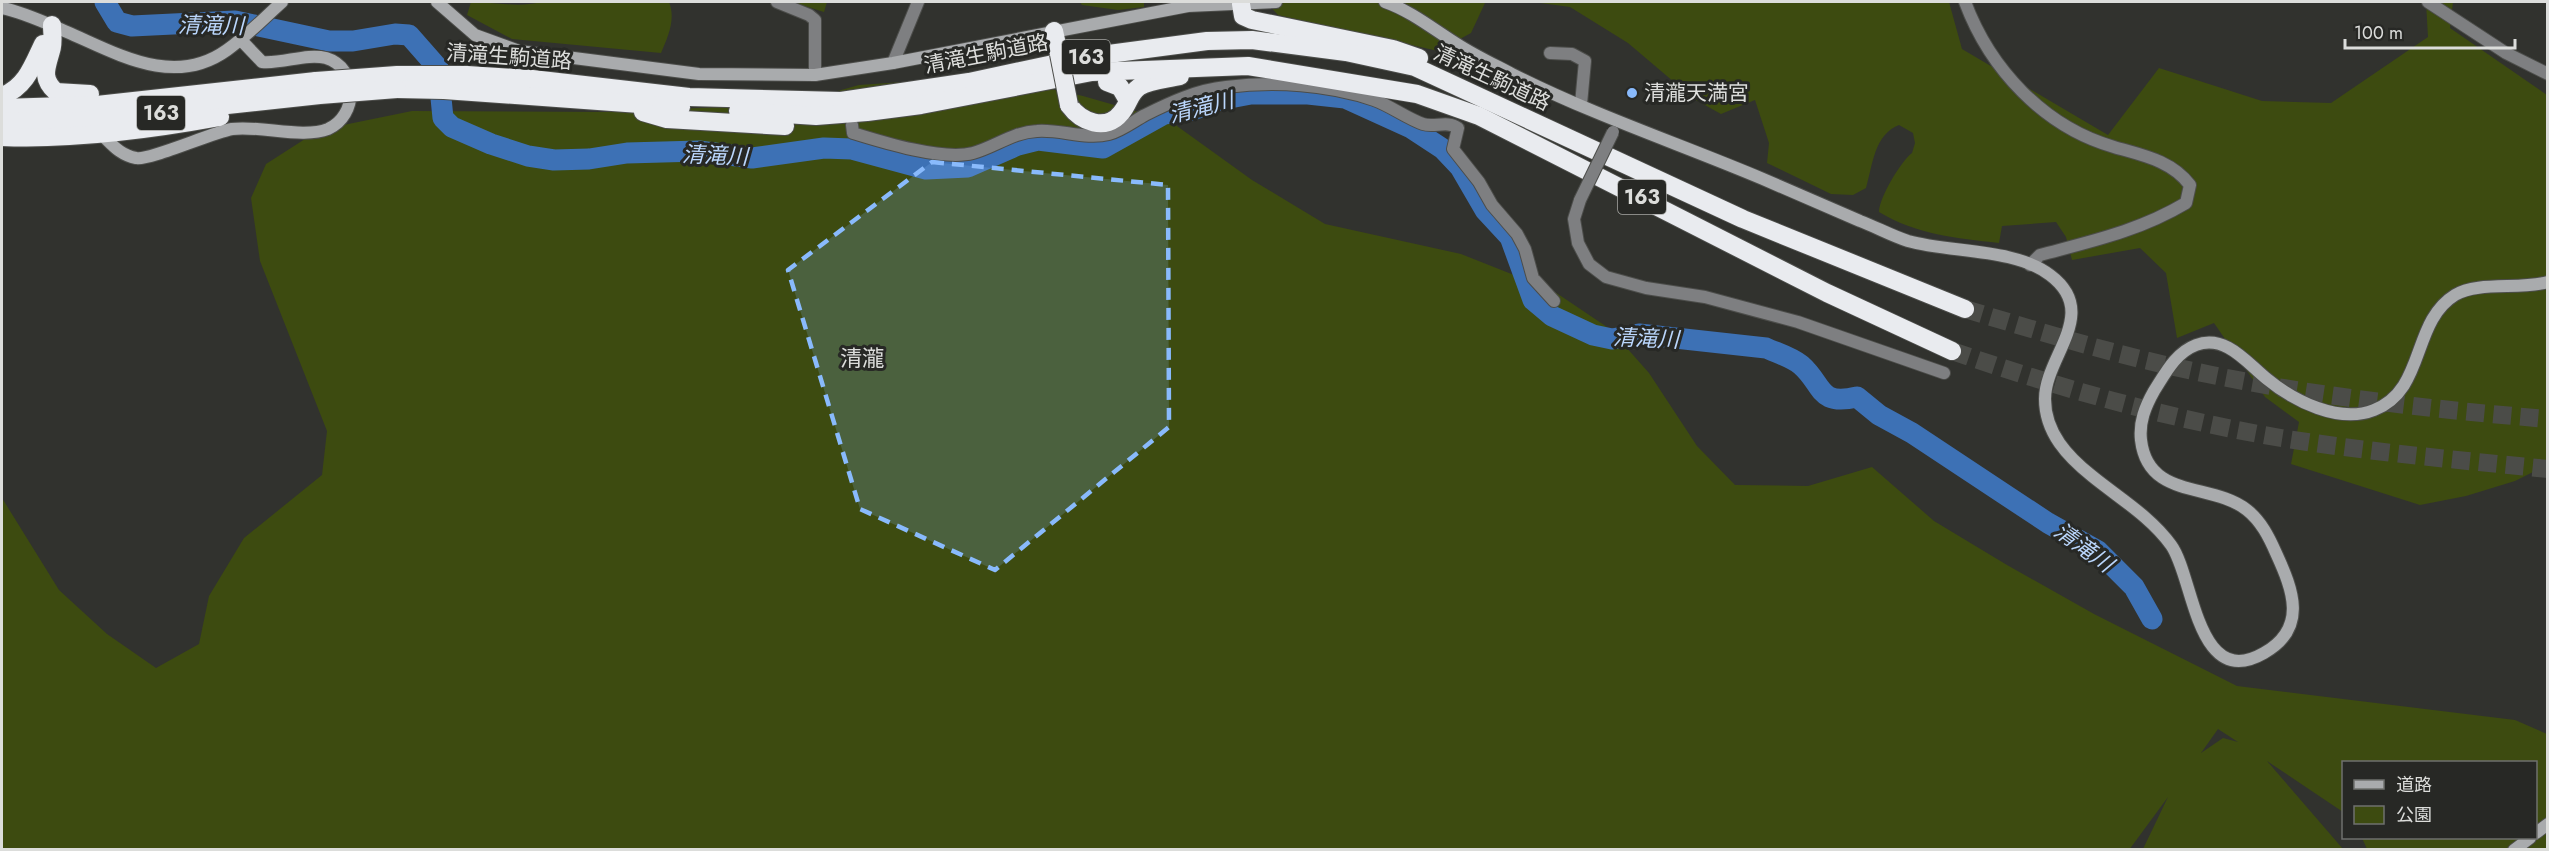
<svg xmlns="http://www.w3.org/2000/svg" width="2549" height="851" viewBox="0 0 2549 851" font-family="Jost,'Noto Sans JP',sans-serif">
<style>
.green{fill:#3d4b10;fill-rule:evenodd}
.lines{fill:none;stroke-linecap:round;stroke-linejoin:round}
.river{stroke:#3d71b5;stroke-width:21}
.highway-tunnel{stroke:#4b4c48;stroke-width:18;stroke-dasharray:18 9;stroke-linecap:butt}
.street-casing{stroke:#4c4d4a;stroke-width:14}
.secondary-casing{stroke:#4c4d4a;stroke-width:14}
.highway-casing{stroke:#4c4d4a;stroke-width:20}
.street{stroke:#7e7f81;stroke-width:12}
.secondary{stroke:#a9abad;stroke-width:12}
.highway{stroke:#e9ebef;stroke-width:18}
.street-bridge-casing{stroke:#4c4d4a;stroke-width:14;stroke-linecap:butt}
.highway-bridge-casing{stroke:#4c4d4a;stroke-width:20;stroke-linecap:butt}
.street-bridge{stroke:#7e7f81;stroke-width:12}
.highway-bridge{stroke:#e9ebef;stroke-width:18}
.marked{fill:#89bafc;fill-opacity:0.2;stroke:#89bafc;stroke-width:4.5;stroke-dasharray:12 8;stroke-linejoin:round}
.poi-dot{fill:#89bafc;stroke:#272825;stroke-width:2}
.labels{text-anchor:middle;stroke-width:6;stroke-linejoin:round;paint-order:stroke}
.shield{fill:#272825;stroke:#a6a7a4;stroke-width:1.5}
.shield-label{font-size:20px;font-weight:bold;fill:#dcdddb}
.street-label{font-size:21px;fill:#dcdddb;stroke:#272825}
.poi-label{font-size:21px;fill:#dcdddb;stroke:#272825;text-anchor:start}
.water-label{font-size:22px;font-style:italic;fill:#bad6fc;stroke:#272825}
.neighbourhood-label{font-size:22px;fill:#dcdddb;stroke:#272825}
</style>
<rect width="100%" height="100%" fill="#31322e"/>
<g class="green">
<path d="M471 2C494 2 519 8 541 2H669C676 19 668 37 661 53L512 39 467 15Z"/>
<path d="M792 2H827L824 12Z"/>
<path d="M1080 2H1144V7L1118 10 1082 5Z"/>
<path d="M1266 2H1949L1962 49 2108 135 2159 68 2262 101 2331 103 2428 37 2426 2H2453L2450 28 2547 95V465L2515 481 2466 496 2420 505 2291 464 2299 422 2265 397 2214 323 2177 338 2166 273 2140 248 2072 260 2066 237 2056 222 2002 226 1999 243C1956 238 1917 235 1879 212 1879 198 1901 161 1912 153L1915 143 1913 133 1899 125C1874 135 1873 164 1866 188L1853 195 1831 194 1767 163 1769 143 1755 100 1721 114 1694 99 1628 43 1570 7 1533 2 1485 3 1471 33 1438 51 1278 15Z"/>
<path d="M991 76 1083 96 1170 121 1252 180 1325 224 1461 254 1552 290 1610 329 1649 373 1697 446 1735 485 1808 486 1872 467 1934 521 2007 565 2094 614 2237 686 2515 720 2547 734V849H2367L2362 838H2536V762H2344L2343 812 2267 761 2343 849H2143L2168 797 2129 850 2 849V498L59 590 107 634 156 668 199 644 209 596 244 538 322 475 327 431 260 261 251 198 266 164 319 130 412 111 606 112 791 104 859 85ZM2218 729 2238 742 2223 738 2201 753Z"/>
</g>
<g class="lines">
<path class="river" d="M105 2 117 22 132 26 235 21 329 41H353L395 34 409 35 438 68 443 118 452 127 491 144 528 156 554 160 589 159 627 153 699 151 752 158 824 148 852 149 926 169 968 167 1018 145 1038 140 1103 148 1164 114 1193 110 1219 100 1251 94H1308L1345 98 1411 128 1443 149 1460 167 1485 210 1510 237 1533 300 1552 316 1593 335 1612 339 1639 334 1766 348C1777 353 1791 357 1801 365 1824 385 1817 406 1857 397L1879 415 1912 433 2048 523 2098 551 2134 587 2152 619"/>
<g class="highway-tunnel">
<path d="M1965 309C2028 328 2092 348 2157 363 2285 393 2416 408 2548 419"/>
<path d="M1952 351C2059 388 2169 419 2281 438 2369 452 2459 460 2548 469"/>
</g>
<g class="street-casing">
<g id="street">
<path d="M777 2 809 15 815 20V75"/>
<path d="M1965 2C1990 69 2044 127 2114 147 2141 155 2171 160 2190 185L2186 203C2139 231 2092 241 2040 255L2030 265"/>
<path d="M2428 2 2506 53 2548 74"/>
<path d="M1550 53 1572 54 1585 61 1581 104"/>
<path d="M893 63 918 2"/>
<path d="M852 125 853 133C882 142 943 161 973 153 995 147 1013 132 1037 131 1060 129 1086 140 1109 134 1121 131 1134 121 1145 115 1171 102 1197 90 1226 87 1274 81 1328 84 1374 100 1391 106 1406 118 1423 124 1434 128 1447 120 1458 128L1453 149 1479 182 1492 205 1517 234 1525 249 1533 278 1554 301"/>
<path d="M1580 200 1574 219 1578 243 1589 264 1606 277 1646 288 1705 297 1798 322 1944 373"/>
</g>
</g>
<g class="secondary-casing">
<g id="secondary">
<path d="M437 2 475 35 519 51 699 74 815 75 893 63 1188 6 1276 2"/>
<path d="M1385 2C1411 11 1433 29 1457 44 1474 55 1493 64 1512 74 1593 115 1680 144 1763 179 1796 193 1828 207 1860 221 1876 227 1892 236 1908 241 1950 253 2015 248 2050 275 2101 313 2045 356 2045 399 2045 433 2068 457 2092 476 2119 498 2151 517 2171 545 2194 576 2196 692 2264 653 2308 628 2293 590 2276 553 2269 537 2261 521 2247 510 2212 482 2148 500 2141 440 2139 422 2145 407 2154 391 2165 374 2175 353 2196 345 2226 334 2247 363 2267 379 2294 401 2339 424 2374 410 2426 390 2411 322 2455 295 2478 281 2520 290 2548 282"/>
<path d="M2 8C23 12 46 23 67 32 118 54 174 88 227 50 247 36 264 18 282 2"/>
<path d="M99 132C111 143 119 155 136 158 148 161 211 133 232 129 260 125 303 139 328 129 358 116 359 68 326 58 306 53 283 64 262 62L241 40"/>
<path d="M2536 833 2548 824"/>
<path d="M2514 850 2530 838"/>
</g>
</g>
<g class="highway-casing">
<g id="highway">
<path d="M1241 4 1243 16 1252 20 1393 49 1419 58"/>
<path d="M52 25C52 34 54 43 51 51 46 69 41 78 56 92L90 94"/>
<path d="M1054 31 1059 54"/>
<path d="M397 75H467L532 79 689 97 841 101 969 82 1086 57 1207 41 1252 40 1346 52 1415 67 1743 219 1965 309"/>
<path d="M1107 82 1120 87 1127 99"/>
<path d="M397 89 444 90 681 107"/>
<path d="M2 96C26 87 33 65 43 44"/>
<path d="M1069 105C1081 122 1106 132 1121 113 1129 104 1129 94 1139 87 1149 80 1168 79 1180 76"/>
<path d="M2 108 97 105 316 81"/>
<path d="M738 111 816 116 867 112 921 105 1092 72 1248 66 1417 94 1479 116 1827 293 1952 351"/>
<path d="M643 112 667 119 785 126"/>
<path d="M2 121 70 122 320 95"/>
<path d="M2 137C74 140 149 130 220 117"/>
</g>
</g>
<use href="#street" class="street"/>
<use href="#secondary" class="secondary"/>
<use href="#highway" class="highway"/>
<g class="street-bridge-casing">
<path id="street-bridge" d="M1580 200 1613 132"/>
</g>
<g class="highway-bridge-casing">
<g id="highway-bridge">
<path d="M1059 54 1069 105"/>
<path d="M316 81 397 75"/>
<path d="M320 95 397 89"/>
</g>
</g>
<use href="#street-bridge" class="street-bridge"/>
<use href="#highway-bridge" class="highway-bridge"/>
</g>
<path class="marked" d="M932 162 1168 185 1169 427 995 570 860 509 788 270Z"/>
<circle class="poi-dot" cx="1632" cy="93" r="6"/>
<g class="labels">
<g class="shield">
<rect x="1062" y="40" width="48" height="34" rx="4.5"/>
<rect x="137" y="96" width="48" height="34" rx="4.5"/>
<rect x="1618" y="180" width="48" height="34" rx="4.5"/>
</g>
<g class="shield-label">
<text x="1086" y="64">163</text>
<text x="161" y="120">163</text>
<text x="1642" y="204">163</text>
</g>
<g class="street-label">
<text transform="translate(986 54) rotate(-11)" y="7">清滝生駒道路</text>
<text transform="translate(509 57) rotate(4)" y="7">清滝生駒道路</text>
<text transform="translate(1492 78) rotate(25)" y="7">清滝生駒道路</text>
</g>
<g class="poi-label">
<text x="1644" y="100">清瀧天満宮</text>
</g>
<g class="water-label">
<text transform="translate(211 25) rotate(1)" y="8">清滝川</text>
<text transform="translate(1201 107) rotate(-14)" y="8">清滝川</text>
<text transform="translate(715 155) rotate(2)" y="8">清滝川</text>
<text transform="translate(1646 338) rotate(2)" y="8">清滝川</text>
<text transform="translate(2084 547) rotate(36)" y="8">清滝川</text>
</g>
<g class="neighbourhood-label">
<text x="862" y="366">清瀧</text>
</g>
</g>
<rect width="2549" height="851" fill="none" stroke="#dcdddb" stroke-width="6"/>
<rect x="2342" y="761" width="195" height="78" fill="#272825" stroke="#6f706e" stroke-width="1.5"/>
<rect x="2354" y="780" width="30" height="9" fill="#a9abad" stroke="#6f706e" stroke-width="1.5"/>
<text x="2396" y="791" font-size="18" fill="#dcdddb">道路</text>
<rect x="2354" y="806" width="30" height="18" fill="#3d4b10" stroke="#6f706e" stroke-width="1.5"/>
<text x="2396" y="821" font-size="18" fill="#dcdddb">公園</text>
<path d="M2345 39v9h170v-9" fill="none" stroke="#dcdddb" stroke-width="3"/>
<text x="2354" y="39" font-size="18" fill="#dcdddb" stroke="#272825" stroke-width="4.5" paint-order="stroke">100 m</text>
</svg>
